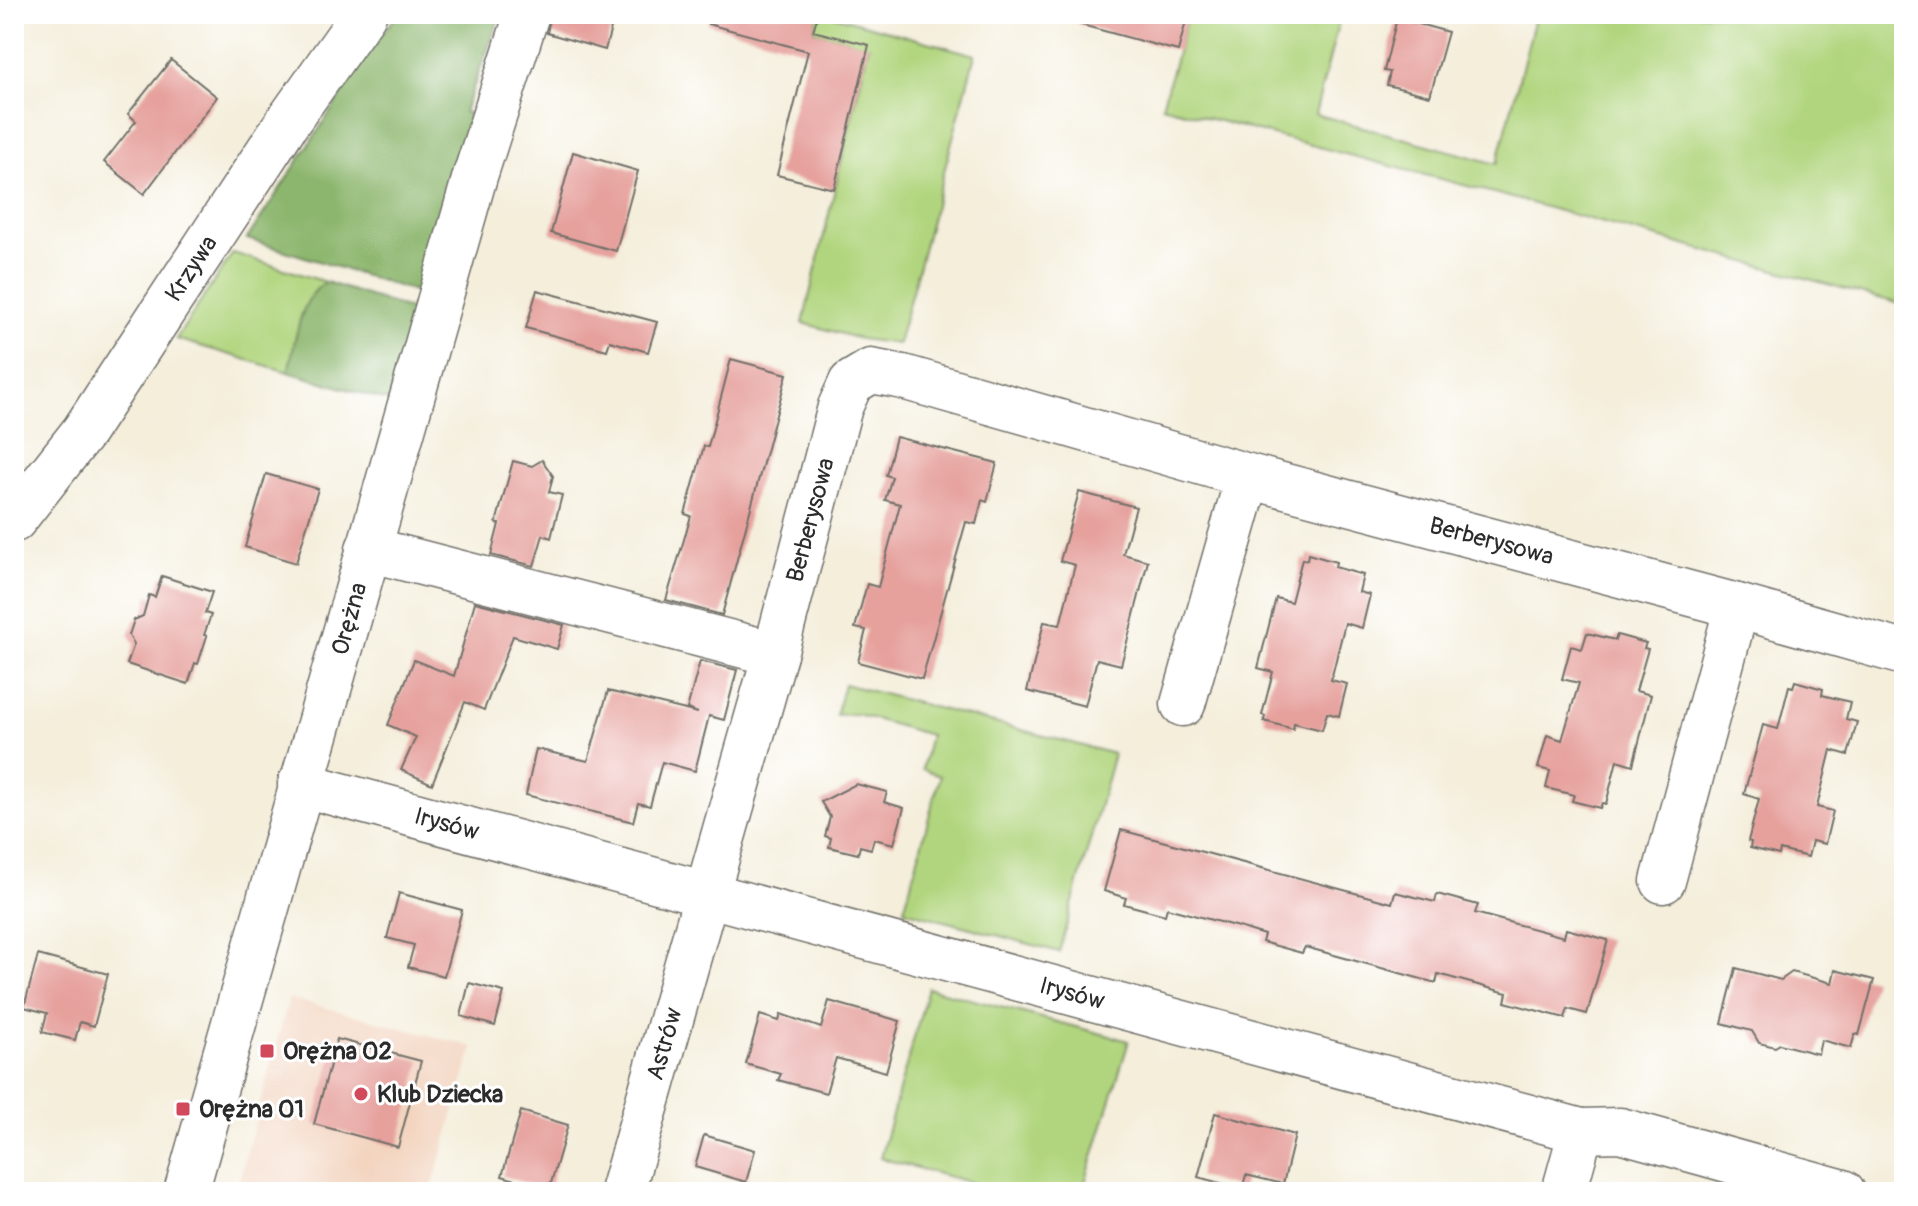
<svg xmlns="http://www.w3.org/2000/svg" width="1918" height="1206" viewBox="0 0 1918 1206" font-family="Pangolin,sans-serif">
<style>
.built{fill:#f3d4bf}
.green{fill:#b1d57e;stroke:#6e8054;stroke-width:2}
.forest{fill:#8cb66d;stroke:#5c704c;stroke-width:2}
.building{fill:#e6a19d}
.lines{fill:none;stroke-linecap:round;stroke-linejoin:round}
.street-casing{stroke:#716f69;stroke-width:47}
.secondary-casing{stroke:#716f69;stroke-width:47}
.street{stroke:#fff;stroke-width:44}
.secondary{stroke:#fff;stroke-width:44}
.poi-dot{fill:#d1495b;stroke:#fff;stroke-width:3}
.labels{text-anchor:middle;stroke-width:6;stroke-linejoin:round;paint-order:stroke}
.street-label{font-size:24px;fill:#2b2b2b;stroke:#fff}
.poi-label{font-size:24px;font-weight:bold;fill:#2b2b2b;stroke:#fff;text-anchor:start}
</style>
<rect width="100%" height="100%" fill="#fff"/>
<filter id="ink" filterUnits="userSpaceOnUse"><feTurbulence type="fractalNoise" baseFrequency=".0125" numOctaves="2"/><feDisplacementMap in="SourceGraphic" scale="16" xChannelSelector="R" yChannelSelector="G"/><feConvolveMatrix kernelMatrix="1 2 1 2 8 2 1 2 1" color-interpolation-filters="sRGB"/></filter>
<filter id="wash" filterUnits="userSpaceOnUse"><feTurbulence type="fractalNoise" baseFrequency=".006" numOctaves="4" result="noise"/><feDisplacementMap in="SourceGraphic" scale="32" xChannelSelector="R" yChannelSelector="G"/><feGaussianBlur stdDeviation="1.8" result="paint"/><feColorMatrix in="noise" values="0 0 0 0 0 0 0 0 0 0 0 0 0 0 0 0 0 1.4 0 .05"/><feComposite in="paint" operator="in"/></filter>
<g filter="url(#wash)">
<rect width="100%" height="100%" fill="#f4eedb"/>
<path class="built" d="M289 998 473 1047 431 1192H236Z"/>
<g class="green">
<path d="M818 14H827L975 55 898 344 860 339 803 323 869 46 813 31Z"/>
<path d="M1188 14H1341L1315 114 1497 164 1536 14H1904V305L1490 192 1162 106Z"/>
<path d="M233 253 326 282C298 298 296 342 288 372L176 339Z"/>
<path d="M844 684 1114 754 1059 952 904 910 940 776 922 769 930 735 857 714 836 715Z"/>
<path d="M928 988 1129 1041 1082 1192H1006L880 1158Z"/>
</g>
<g class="forest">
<path d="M398 14H501L464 112 475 115 420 293 247 239 378 39Z"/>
<path d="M326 282 415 311 388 401 288 372C296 342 298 298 326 282Z"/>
</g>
<g id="blocks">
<g class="building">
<path d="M551 14H615L605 50 547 33Z"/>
<path d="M709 14H818L813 31 869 45 834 189 777 175 808 51 708 24Z"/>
<path d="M1079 14H1188L1178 51 1078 24Z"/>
<path d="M1397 18 1448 32 1430 96 1387 85 1390 72 1384 71Z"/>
<path d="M171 60 217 97 144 194 104 162 136 121 128 114Z"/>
<path d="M573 152 638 171 616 251 551 233Z"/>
<path d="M537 290 657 322 648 352 610 341 607 350 526 328Z"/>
<path d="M731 359 787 374 722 615 666 600 691 516 685 514 704 446 708 447Z"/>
<path d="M896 437 997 463 987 502 982 500 976 524 966 522 922 679 858 662 866 630 855 628 867 584 878 587 900 504 885 500 892 477 886 475Z"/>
<path d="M542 460 553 476 549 492 562 495 551 538 543 535 534 566 491 555 499 524 496 523 513 461 532 466Z"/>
<path d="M266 474 318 489 296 563 245 547Z"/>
<path d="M1079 492 1136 507 1123 554 1148 561 1121 665 1097 659 1085 706 1027 691 1044 622 1060 625 1075 565 1060 561Z"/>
<path d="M1308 554 1336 562 1335 567 1363 575 1359 592 1370 595 1362 628 1345 623 1331 680 1347 684 1339 716 1327 713 1322 730 1294 723 1293 729 1264 721 1265 716 1262 715 1273 672 1258 668 1276 598 1291 602 1302 559 1307 560Z"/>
<path d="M162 576 212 592 205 613 211 615 204 635 207 636 198 664 195 663 188 684 127 664 134 644 129 635 134 620 143 616 149 595 155 597Z"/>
<path d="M475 602 564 625 557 649 513 636 484 710 465 702 432 784 401 770 416 737 388 725 414 660 454 676Z"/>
<path d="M1587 633 1615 640 1617 635 1646 643 1644 648 1648 649 1636 691 1651 695 1633 765 1617 760 1606 804 1602 803 1600 808 1572 801 1574 795 1546 788 1550 771 1538 768 1547 735 1562 740 1579 683 1562 679 1571 646 1582 649Z"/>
<path d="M700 661 737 670 724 720 709 716 695 771 662 762 650 806 638 803 633 822 526 795 536 749 588 761 608 691 698 713 687 709Z"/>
<path d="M1795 681 1823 689 1822 695 1850 702 1846 719 1857 722 1848 755 1831 750 1817 807 1833 811 1825 844 1812 841 1808 857 1780 850 1779 855 1750 848 1751 842 1748 841 1759 799 1744 794 1763 725 1778 729 1789 686 1793 687Z"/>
<path d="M856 784 887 792 884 802 904 808 894 844 874 839 871 849 860 846 858 854 829 847 831 838 825 836 830 817 821 802Z"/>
<path d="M1121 830 1392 903 1395 892 1435 902 1437 894 1478 905 1475 913 1564 937 1566 929 1608 940 1587 1014 1568 1009 1565 1018 1505 1002 1507 993 1438 974 1436 983 1305 947 1302 953 1262 942 1264 935 1242 928 1167 908 1165 915 1124 904 1126 898 1104 891Z"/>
<path d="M399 893 462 910 444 976 408 967 414 945 387 938Z"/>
<path d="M38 955 108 974 94 1026 80 1022 75 1040 42 1032 47 1013 24 1007Z"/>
<path d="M1736 968 1781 980 1792 972 1832 983 1835 970 1874 980 1859 1035 1855 1034 1851 1048 1821 1040 1818 1054 1780 1044 1775 1047 1759 1043 1752 1031 1722 1023Z"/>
<path d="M469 983 504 992 495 1026 461 1016Z"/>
<path d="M829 1001 900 1021 886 1072 836 1058 826 1093 778 1080 781 1074 746 1064 760 1015 779 1021 781 1014 821 1028Z"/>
<path d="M337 1039 421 1061 398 1147 314 1124Z"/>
<path d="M521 1111 568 1125 549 1190 502 1176Z"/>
<path d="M1215 1113 1295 1135 1283 1184 1246 1175 1242 1189 1198 1177Z"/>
<path d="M704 1135 755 1150 746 1182 695 1167Z"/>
</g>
</g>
</g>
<g filter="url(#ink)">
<use href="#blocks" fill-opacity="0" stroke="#716f69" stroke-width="2"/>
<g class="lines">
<g class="street-casing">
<g id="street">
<path id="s1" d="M14 520 84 431 286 124 364 14"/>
<path d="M368 549 775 654"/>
<path d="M1183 704 1248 476"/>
<path id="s2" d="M300 784 1581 1131 1620 1130 1843 1192"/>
<path d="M1663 881 1737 606"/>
<path id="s3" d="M622 1192 775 654 840 407 851 383 871 371 903 377 1248 476 1737 606 1904 653"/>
<path d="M1564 1192 1581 1131"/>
</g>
</g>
<g class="secondary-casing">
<g id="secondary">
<path id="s4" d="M186 1192 475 176 527 14"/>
</g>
</g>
<use href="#street" class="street"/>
<use href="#secondary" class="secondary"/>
</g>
</g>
<g class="poi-dot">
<rect x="259" y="1043" width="16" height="16" rx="4"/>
<circle cx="361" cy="1094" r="8"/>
<rect x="175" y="1101" width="16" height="16" rx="4"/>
</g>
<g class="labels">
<g class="street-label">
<text dy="8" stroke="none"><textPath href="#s1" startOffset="308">Krzywa</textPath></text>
<text dy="8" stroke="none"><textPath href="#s3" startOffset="698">Berberysowa</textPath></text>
<text dy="8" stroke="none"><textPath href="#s3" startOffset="1508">Berberysowa</textPath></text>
<text dy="8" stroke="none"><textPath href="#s4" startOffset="596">Orężna</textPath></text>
<text dy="8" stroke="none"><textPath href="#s2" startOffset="152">Irysów</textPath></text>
<text dy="8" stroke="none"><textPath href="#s2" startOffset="800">Irysów</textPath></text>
<text dy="8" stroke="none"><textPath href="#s3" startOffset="154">Astrów</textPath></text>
</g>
<g class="poi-label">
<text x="283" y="1059">Orężna 02</text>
<text x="377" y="1102">Klub Dziecka</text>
<text x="199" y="1117">Orężna 01</text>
</g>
</g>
<rect width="1918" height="1206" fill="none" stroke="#fff" stroke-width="48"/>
</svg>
